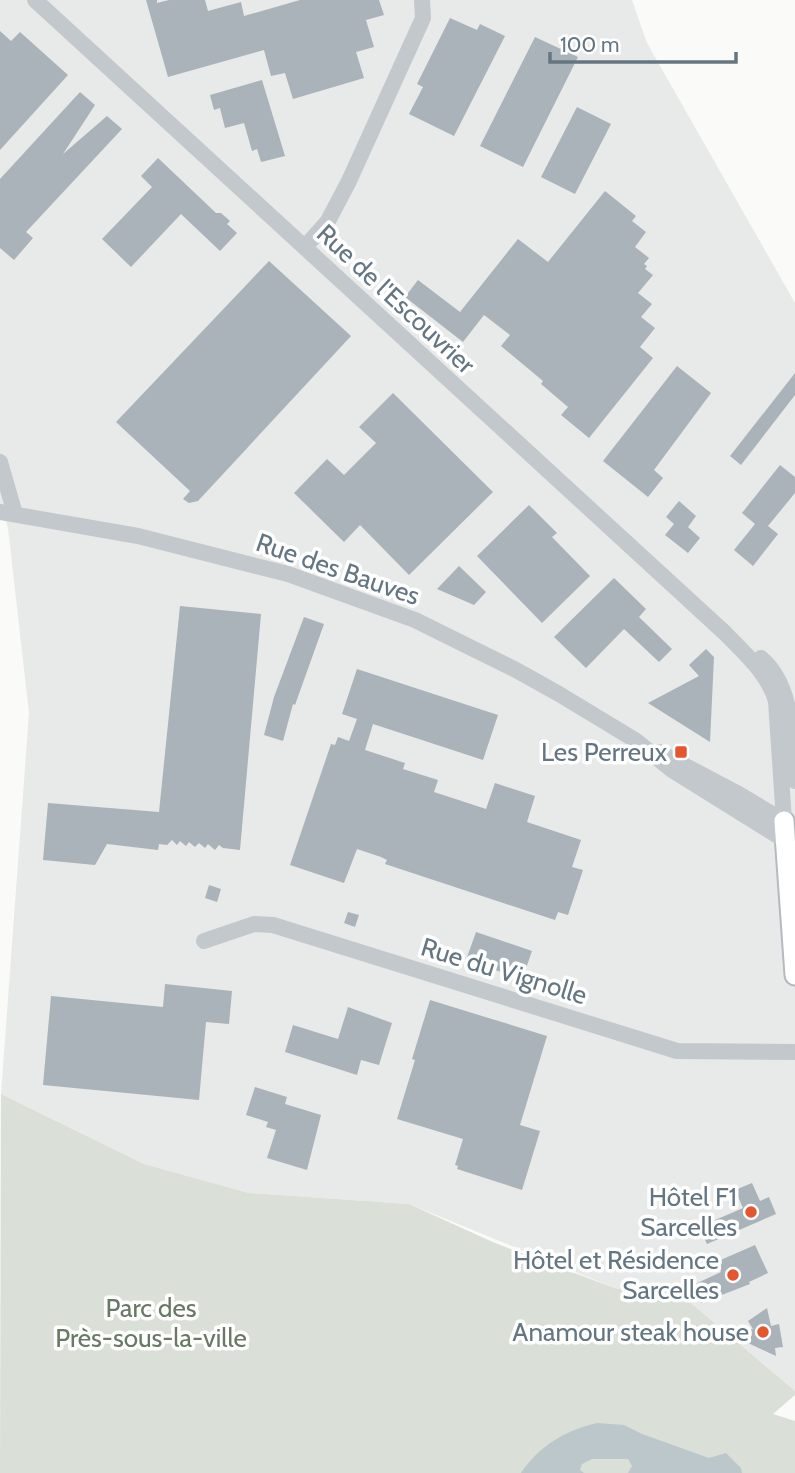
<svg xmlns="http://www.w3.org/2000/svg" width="795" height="1473" viewBox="0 0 795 1473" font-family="Cabin,sans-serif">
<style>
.built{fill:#e8e9e9}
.green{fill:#dadfd7}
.water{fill:#bbc7cb}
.building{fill:#aab3b9}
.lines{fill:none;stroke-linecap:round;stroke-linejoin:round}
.major-casing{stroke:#b5babe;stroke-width:23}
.minor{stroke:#c3c8cc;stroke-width:16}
.major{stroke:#fff;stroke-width:19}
.poi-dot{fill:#e4572e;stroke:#fff;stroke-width:2.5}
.labels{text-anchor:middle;stroke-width:7;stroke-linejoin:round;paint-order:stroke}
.street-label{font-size:26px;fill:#657683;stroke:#fff}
.poi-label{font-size:26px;fill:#657683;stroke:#fff;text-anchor:end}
.park-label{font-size:26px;fill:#687a64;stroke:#fff}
</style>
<rect width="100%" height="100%" fill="#fafaf8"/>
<path class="built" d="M0 0H632L647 43 795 303V1391L666 1282 617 1289 409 1204 249 1193 144 1164 1 1094 29 713 8 528 0 504Z"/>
<path class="green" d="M1 1094 144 1164 249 1193 409 1204 495 1243 617 1289 666 1282 795 1391V1395L773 1414 795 1421V1473H0Z"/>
<path class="water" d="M597 1423 624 1425 642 1434 709 1458 726 1453 741 1468 742 1473H628L632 1466 628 1459H592L582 1464 580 1470 584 1473H521C539 1446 566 1430 597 1423Z"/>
<g class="building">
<path d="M146 0H157V3L169 0H205L208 11 241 2 244 16 300 0H379L384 15 366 20 374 47 356 52 364 78 293 99 285 73 271 76 264 50 168 77Z"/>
<path d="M450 18 477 30 480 24 505 36 454 136 409 114 423 87 417 84Z"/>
<path d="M0 31 11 41 20 32 68 75 0 150Z"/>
<path d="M535 37 578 57 523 167 480 146Z"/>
<path d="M262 80 285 156 261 162 257 149 252 151 244 123 225 128 220 108 214 110 210 95Z"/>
<path d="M80 92 95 105 63 154 107 116 122 129 26 232 33 238 14 260 0 248V179Z"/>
<path d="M577 107 611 124 575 194 541 177Z"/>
<path d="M158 158 216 213H221L230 221 227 224 237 233 220 251 181 214 131 267 102 239 152 187 141 176Z"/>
<path d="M605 191 636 216 632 221 646 232 635 247 649 258 644 264 647 266 645 269 653 275 638 293 652 304 641 317 655 328 640 347 653 358 589 438 561 415 568 407 541 384 543 381 501 346 510 335 484 315 463 342 405 297 418 280 460 312 518 239 548 262Z"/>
<path d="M269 261 351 336 198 501 189 503 183 499 190 491 116 422Z"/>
<path d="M677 366 711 393 654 470 663 478 648 497 603 461Z"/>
<path d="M795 373V395L741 465 730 456Z"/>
<path d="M393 393 493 492 409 575 360 525 344 542 294 493 327 459 344 475 376 443 359 427Z"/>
<path d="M780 465 795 477V493L768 526 778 534 753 566 734 550 755 524 742 513Z"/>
<path d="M679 501 696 516 688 527 700 538 688 553 665 535 674 524 666 517Z"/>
<path d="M529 505 557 533 552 537 590 576 542 623 477 556Z"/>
<path d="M459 566 486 592 474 605 437 589Z"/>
<path d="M614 578 646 609 639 617 672 649 659 662 624 629 586 668 554 637Z"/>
<path d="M180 606 261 614 240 850 223 848 219 845 215 850 208 844 205 848 199 843 195 847 189 842 186 846 180 841 177 845 172 840 167 845 159 844 158 850 107 844 95 865 43 860 48 803 159 812Z"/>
<path d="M304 617 324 624 295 705 293 704 283 741 264 735 274 697Z"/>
<path d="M706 649 714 657 710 742 648 703 699 676 689 665Z"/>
<path d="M357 669 498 715 483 760 373 724 365 750 405 763 403 769 438 780 434 792 486 809 495 783 535 796 527 822 581 840 572 867 583 870 568 915 558 912 555 920 385 864 387 860 381 857 357 849 344 883 290 865 331 744 335 745 338 737 349 741 357 719 342 714Z"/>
<path d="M209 885 221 889 217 902 205 898Z"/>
<path d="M348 912 359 915 355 927 344 923Z"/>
<path d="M476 932 532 951 524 974 509 969 507 974 466 960Z"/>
<path d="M165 984 232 991 229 1024 206 1022 199 1100 43 1085 51 996 163 1007Z"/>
<path d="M430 1000 547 1036 520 1125 540 1131 522 1190 457 1169 458 1166 455 1165 463 1139 397 1119 415 1060 412 1059Z"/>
<path d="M348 1007 392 1023 379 1065 361 1060 357 1075 285 1052 293 1025 338 1039Z"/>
<path d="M255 1087 287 1097 285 1104 321 1115 307 1170 267 1158 276 1130 266 1127 268 1122 246 1115Z"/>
<path d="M752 1183 760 1201 769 1197 776 1214 707 1244 699 1227 743 1208 735 1190Z"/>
<path d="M755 1245 768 1273 749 1282 750 1284 701 1303 693 1285 721 1272 716 1262Z"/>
<path d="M767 1308 771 1326 779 1324 783 1347 775 1348 776 1356 748 1343 747 1330 753 1329 748 1321Z"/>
</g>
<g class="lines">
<g class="major-casing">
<path id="major" d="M784 821 795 975"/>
</g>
<g class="minor">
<path d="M35 0 725 633C744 653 768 673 776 701L784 821"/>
<path d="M305 247 328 221 349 181 423 18 422 0"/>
<path d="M0 462 15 514"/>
<path d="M0 512 138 536 288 574 415 620 516 670 559 694 635 740 672 770 791 844"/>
<path d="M761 658C795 687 791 740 795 781"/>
<path d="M659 752 735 792 784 821"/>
<path d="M204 941 254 924 273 925 677 1051 795 1052"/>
</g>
<use href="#major" class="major"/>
</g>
<g class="poi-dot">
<rect x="674" y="745" width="14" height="14" rx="3.5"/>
<circle cx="751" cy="1212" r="7"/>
<circle cx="733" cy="1275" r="7"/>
<circle cx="763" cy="1332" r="7"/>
</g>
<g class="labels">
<g class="street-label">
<text transform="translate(396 299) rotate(43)" y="9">Rue de l'Escouvrier</text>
<text transform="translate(338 569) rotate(19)" y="9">Rue des Bauves</text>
<text transform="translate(504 971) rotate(17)" y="9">Rue du Vignolle</text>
</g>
<g class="poi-label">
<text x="667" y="761">Les Perreux</text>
<text x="737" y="1206">Hôtel F1<tspan x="737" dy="30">Sarcelles</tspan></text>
<text x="719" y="1269">Hôtel et Résidence<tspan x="719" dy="30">Sarcelles</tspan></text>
<text x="749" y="1341">Anamour steak house</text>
</g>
<g class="park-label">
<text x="151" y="1317">Parc des<tspan x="151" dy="30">Près-sous-la-ville</tspan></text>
</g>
</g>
<path d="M550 52v10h186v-10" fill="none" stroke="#657683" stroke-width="3.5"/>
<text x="560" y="52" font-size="21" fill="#657683" stroke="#ffffff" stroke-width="5" paint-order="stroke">100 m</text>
</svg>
